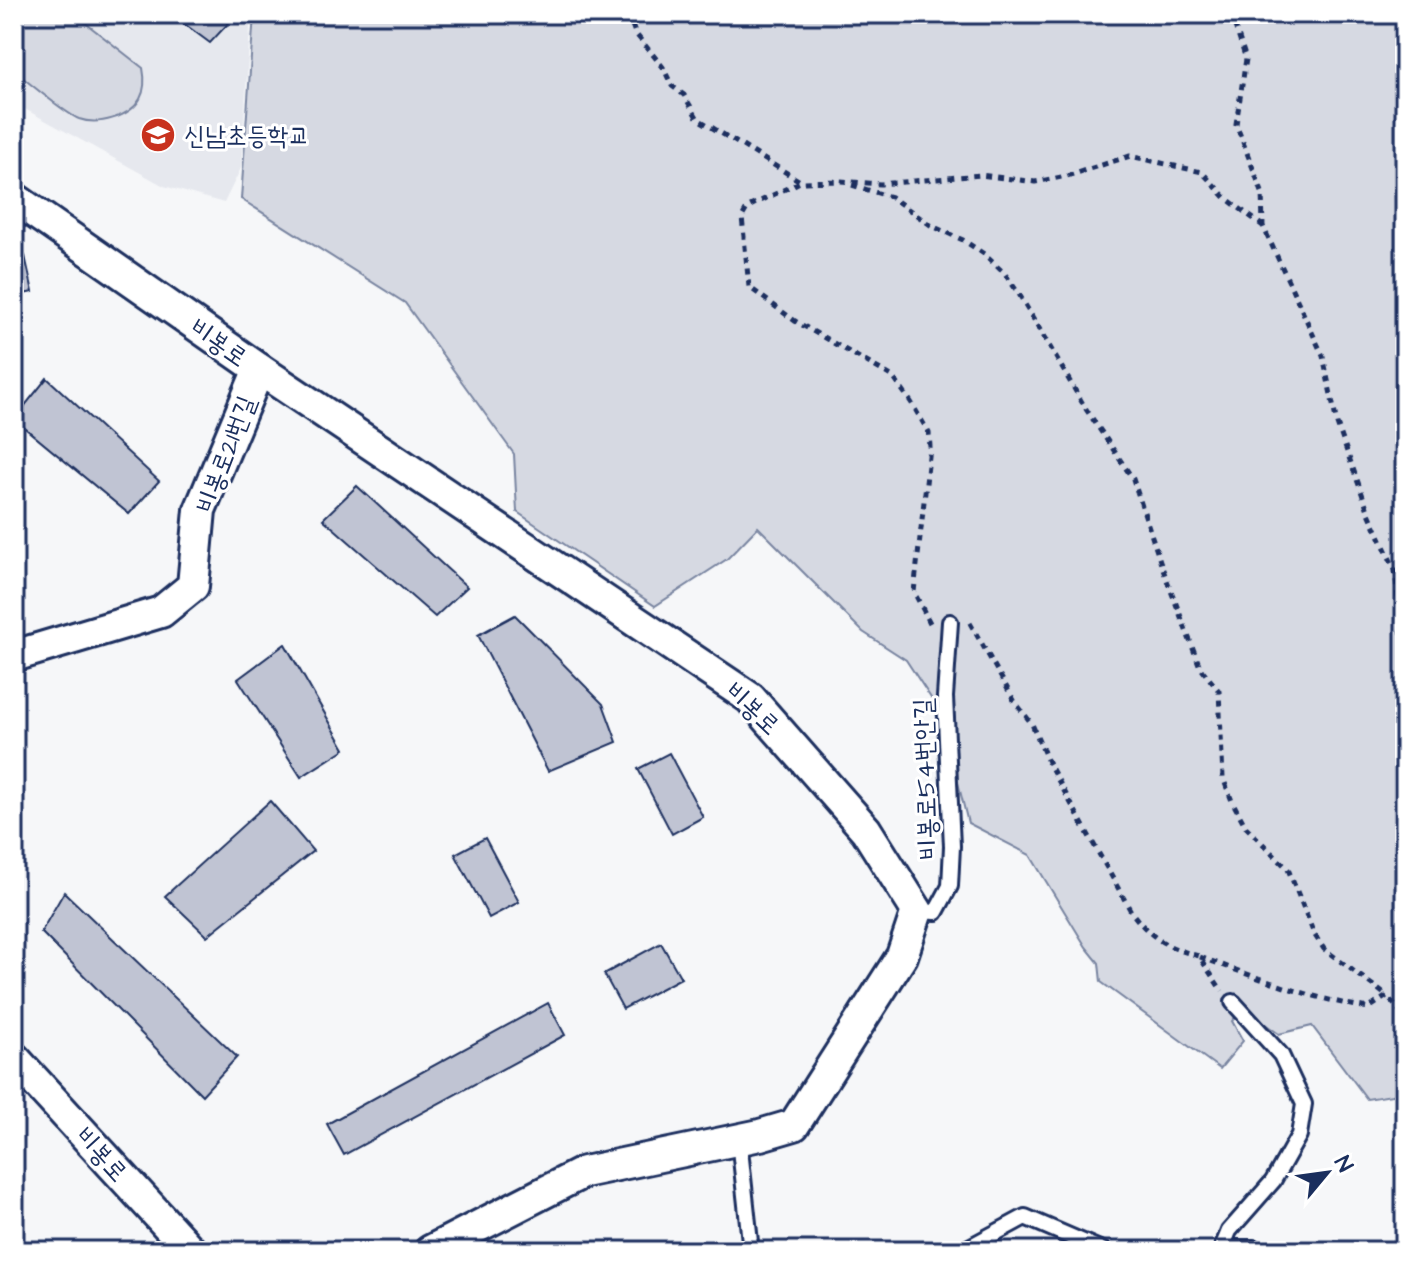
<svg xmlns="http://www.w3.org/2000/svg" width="1419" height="1265" viewBox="0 0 1419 1265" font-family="'Architects Daughter','Poor Story',sans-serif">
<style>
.built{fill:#e6e8ee}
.green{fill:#d6d9e2;stroke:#7884a0;stroke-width:2}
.building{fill:#c0c4d3;stroke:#1b2f5e;stroke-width:2}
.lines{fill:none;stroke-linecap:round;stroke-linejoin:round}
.service-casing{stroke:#1b2f5e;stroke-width:20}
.minor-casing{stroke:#1b2f5e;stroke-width:36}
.path{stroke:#1b2f5e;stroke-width:5;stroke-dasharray:6 6;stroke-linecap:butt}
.service{stroke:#fff;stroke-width:14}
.minor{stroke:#fff;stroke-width:30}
.labels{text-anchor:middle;stroke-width:6;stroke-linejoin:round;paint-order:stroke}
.poi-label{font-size:26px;fill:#1b2f5e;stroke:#fff;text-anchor:start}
.street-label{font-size:26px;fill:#1b2f5e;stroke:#fff}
</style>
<rect width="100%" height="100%" fill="#f6f7f9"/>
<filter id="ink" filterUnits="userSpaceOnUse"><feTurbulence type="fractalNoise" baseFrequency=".0125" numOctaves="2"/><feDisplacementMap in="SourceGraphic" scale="16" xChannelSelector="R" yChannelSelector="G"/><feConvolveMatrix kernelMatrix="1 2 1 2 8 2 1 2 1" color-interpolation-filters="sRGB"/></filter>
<g filter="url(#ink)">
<path class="built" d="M14 14H251L241 168 224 203 164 186 14 103Z"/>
<g class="green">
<path d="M14 14H74L143 68C145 78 145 90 140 99 130 117 98 126 79 119 64 113 29 82 14 71Z"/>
<path d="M254 14H1405V1093L1367 1099 1312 1026 1279 1034 1243 1008 1232 1021 1243 1041 1220 1069 1101 982 1099 963 1086 947 1030 855 968 823 949 746 948 724 906 660 863 632 758 527 727 559 655 606 517 512 514 454 405 303 241 199Z"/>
</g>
<g class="building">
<path d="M171 14H237L210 43Z"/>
<path d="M25 256 33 292 14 296V259Z"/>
<path d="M47 378 159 481 129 514 14 419Z"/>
<path d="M357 486 467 587 435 617 323 519Z"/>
<path d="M515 615 603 704 617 742 548 771 478 635Z"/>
<path d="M285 644 345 749 301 777 238 679Z"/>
<path d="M669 753 703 817 672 834 638 769Z"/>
<path d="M270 801 313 851 207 936 165 896Z"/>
<path d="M485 838 519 902 489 918 455 854Z"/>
<path d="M64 892 237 1057 202 1095 41 932Z"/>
<path d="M661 943 681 978 623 1009 604 974Z"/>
<path d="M548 1003 565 1035 344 1155 327 1124Z"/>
</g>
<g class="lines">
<g class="service-casing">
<g id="service">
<path d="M917 911 936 912 950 886 952 846 945 697 950 622"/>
<path d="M1233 1002 1281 1055 1304 1104 1299 1135 1273 1181 1229 1231 1222 1248H1254"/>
<path d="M739 1140 751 1251"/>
<path d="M962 1251 1025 1217 1104 1251"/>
</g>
</g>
<g class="minor-casing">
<g id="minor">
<path d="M14 198 259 369 750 698 866 830 917 911 902 956 794 1125 760 1135 584 1172 430 1251"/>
<path d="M14 656 161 612 193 586 200 510 259 369"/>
<path d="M14 1058 191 1251"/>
</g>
</g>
<g class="path">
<path d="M628 14 635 33 663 67 672 86 684 95 698 119 800 181"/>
<path d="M1231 14 1246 59 1236 124 1262 192 1263 226 1323 356 1337 424 1369 513 1395 570 1405 662"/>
<path d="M852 185 891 197 932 226 963 240 984 254 1005 274 1019 294 1086 409 1133 479 1162 567 1200 667 1219 691 1223 778 1232 801 1246 827 1288 869 1314 934 1324 949 1387 996"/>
<path d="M930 623 914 592 930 447 929 433 911 402 893 377 795 321 749 287 742 217 748 207 800 182 840 181 881 184 980 175 1035 182 1067 176 1130 156 1202 172 1226 198 1263 226"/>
<path d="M970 623 1015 702 1032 724 1048 762 1132 913C1152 939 1168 948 1199 956L1222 991"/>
<path d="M1200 957C1256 977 1310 999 1369 1008L1387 996 1405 1017"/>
<path d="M1271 1247 1302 1251"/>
<path d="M1384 1251 1405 1233"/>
</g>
<use href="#service" class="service"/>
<use href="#minor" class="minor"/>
</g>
</g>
<defs>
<g id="school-disc" transform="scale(1.8)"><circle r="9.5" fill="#c8321e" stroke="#fff"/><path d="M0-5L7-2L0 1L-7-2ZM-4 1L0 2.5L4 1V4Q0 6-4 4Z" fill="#fff"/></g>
</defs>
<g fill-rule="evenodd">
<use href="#school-disc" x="158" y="135"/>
</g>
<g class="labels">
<g class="poi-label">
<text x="184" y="144">신남초등학교</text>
</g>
<g class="street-label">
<text transform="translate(219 342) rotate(35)" y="9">비봉로</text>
<text transform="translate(225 454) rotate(-69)" y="9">비봉로21번길</text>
<text transform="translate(753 708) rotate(43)" y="9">비봉로</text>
<text transform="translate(925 779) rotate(-92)" y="9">비봉로54번안길</text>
<text transform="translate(102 1154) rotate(48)" y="9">비봉로</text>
</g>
</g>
<rect width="1419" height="1265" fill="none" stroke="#fff" stroke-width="48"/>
<rect x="24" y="24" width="1371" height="1217" fill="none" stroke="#1b2f5e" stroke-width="3" filter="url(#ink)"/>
<g transform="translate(1327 1173) rotate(61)" stroke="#ffffff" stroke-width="6" paint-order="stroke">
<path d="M0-6L14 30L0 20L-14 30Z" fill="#1b2f5e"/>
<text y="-12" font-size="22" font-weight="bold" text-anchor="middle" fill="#1b2f5e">N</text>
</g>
</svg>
